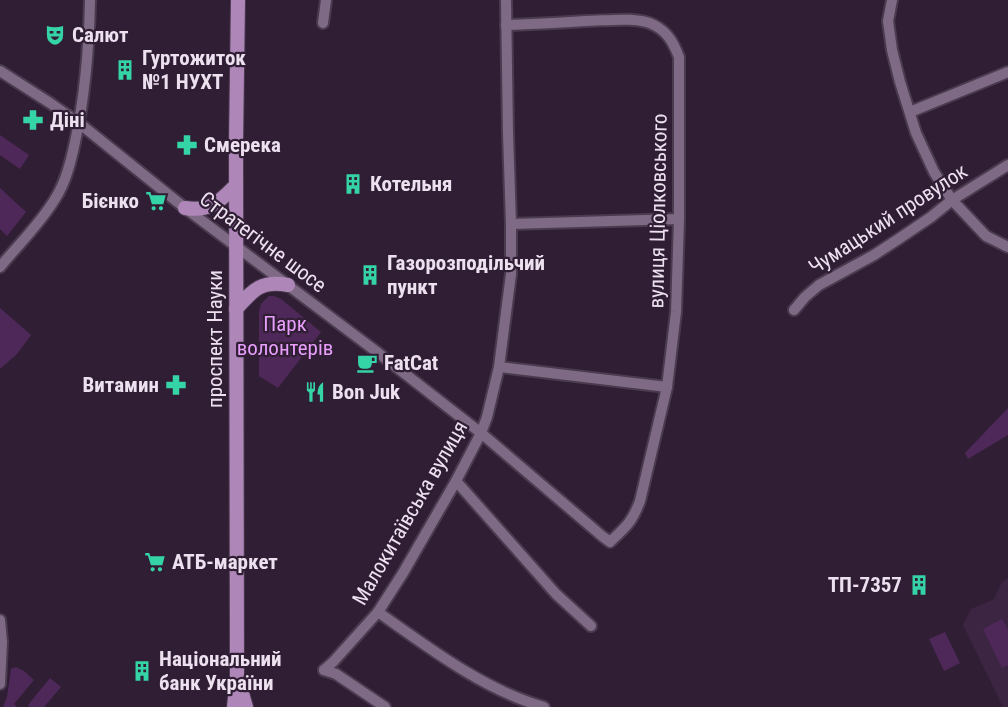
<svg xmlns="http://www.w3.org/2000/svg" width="1008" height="707" viewBox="0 0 1008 707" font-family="'Roboto Condensed',sans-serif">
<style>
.built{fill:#3c2542}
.green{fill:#4e2858}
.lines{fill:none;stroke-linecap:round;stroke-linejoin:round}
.minor-casing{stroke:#4a3b4f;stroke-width:14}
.major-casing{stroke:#4a3b4f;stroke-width:16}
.minor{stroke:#7f6a85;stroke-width:10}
.major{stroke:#ae87b8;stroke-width:14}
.labels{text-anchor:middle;stroke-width:4.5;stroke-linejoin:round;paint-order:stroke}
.poi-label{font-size:21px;font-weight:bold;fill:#ede1f0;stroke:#301e35;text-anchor:start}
.street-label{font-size:21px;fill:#ede1f0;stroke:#301e35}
.park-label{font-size:21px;fill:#e89ffc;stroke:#301e35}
</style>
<rect width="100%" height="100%" fill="#301e35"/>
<path class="built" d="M1008 578V707H1003L963 625 971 609 994 599 1002 582Z"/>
<g class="green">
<path d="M0 135 29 155 20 169 0 155Z"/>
<path d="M0 188 26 212 7 236 0 229Z"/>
<path d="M269 296H274L281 299 321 332 278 388 259 376V312L261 304Z"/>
<path d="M0 308 31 335 17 354 0 369Z"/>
<path d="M1008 408V435L968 459 965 453Z"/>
<path d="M1002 619 1008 630V665L1002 668 983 629Z"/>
<path d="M945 632 960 663 944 671 929 639Z"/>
<path d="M16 667 24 671 34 680 14 704 17 707H3L7 697 11 669Z"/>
<path d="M50 678 61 687 44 707H30L28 705Z"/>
</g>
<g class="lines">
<g class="minor-casing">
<g id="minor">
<path d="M892 0 888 21 892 50 900 82 916 133 934 172 952 200 986 236 1008 247"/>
<path d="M323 23 326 0"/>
<path d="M0 71 50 103 79 123 185 208 377 352 481 433 602 536 610 542C627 526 632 522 640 501L667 387 676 312 679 219V57C674 44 668 32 654 25 637 16 605 21 585 21 559 23 533 24 506 25"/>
<path d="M910 112 1008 72"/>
<path d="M511 224 679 219"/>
<path d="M0 267C18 245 40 224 55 199 66 182 71 161 75 142 85 96 89 48 90 0"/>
<path d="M794 310 805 297 819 285 874 255 900 238 931 217 952 200 1008 165"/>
<path d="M499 367 667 387"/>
<path d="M456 481 556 594 591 626"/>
<path d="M378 612C429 648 484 690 544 707"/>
<path d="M0 620 2 642 0 684"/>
<path d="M324 670 333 662 378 612 403 573 456 481 481 433 487 417 499 367 511 274V224L508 133 506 0"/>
<path d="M324 670 336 674 385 707"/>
</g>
</g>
<g class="major-casing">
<g id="major">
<path d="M185 208C211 212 220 201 236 185"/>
<path d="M236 309C253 290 261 280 288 285"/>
<path d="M239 683 246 707"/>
<path d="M234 707 237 678 236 143 238 0"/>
</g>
</g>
<use href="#minor" class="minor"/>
<use href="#major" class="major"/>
</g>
<defs>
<g id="theatre-bare" transform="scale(1.62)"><path d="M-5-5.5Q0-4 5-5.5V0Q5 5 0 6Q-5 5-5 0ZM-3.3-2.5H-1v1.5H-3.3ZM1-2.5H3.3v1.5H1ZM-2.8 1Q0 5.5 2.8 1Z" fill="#35d4a7" stroke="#301e35" stroke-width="2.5" paint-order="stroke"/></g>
<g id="building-bare" transform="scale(1.62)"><path d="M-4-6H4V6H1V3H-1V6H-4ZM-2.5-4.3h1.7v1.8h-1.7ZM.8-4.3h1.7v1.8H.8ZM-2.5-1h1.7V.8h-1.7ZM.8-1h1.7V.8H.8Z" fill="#35d4a7" stroke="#301e35" stroke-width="2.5" paint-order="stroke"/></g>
<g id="pharmacy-bare" transform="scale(1.62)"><path d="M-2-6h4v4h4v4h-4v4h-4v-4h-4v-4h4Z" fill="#35d4a7" stroke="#301e35" stroke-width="2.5" paint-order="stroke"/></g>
<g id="supermarket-bare" transform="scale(1.62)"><path d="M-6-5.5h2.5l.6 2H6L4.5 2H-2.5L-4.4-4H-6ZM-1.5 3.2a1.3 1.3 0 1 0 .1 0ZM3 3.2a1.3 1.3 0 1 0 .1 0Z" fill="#35d4a7" stroke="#301e35" stroke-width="2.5" paint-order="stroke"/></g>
<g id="cafe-bare" transform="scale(1.62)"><path d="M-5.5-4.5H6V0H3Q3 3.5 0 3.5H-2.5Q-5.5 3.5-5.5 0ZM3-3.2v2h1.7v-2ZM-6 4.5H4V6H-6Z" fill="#35d4a7" stroke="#301e35" stroke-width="2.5" paint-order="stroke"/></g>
<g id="restaurant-bare" transform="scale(1.62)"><path d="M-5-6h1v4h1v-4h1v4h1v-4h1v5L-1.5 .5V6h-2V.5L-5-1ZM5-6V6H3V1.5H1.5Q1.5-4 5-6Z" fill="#35d4a7" stroke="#301e35" stroke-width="2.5" paint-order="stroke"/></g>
</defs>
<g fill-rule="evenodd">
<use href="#theatre-bare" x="55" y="35"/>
<use href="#building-bare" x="125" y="70"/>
<use href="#pharmacy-bare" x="33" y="120"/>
<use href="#pharmacy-bare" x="187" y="145"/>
<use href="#building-bare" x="353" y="184"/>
<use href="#supermarket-bare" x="156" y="201"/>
<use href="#building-bare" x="370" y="275"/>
<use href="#cafe-bare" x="367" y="363"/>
<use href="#pharmacy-bare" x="176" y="385"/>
<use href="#restaurant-bare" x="315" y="392"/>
<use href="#supermarket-bare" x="155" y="562"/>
<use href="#building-bare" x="919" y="585"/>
<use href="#building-bare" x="142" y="671"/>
</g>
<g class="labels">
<g class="poi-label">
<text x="72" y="42">Салют</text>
<text x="142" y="65">Гуртожиток<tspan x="142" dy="24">№1 НУХТ</tspan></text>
<text x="50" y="127">Діні</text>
<text x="204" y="152">Смерека</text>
<text x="370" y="191">Котельня</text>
<text x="139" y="208" text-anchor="end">Бієнко</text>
<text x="387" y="270">Газорозподільчий<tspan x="387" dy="24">пункт</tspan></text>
<text x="384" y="370">FatCat</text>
<text x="159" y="392" text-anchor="end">Витамин</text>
<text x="332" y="399">Bon Juk</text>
<text x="172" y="569">АТБ-маркет</text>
<text x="902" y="592" text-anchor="end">ТП-7357</text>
<text x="159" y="666">Національний<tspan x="159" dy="24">банк України</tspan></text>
</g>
<g class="street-label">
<text transform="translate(658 211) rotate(-89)" y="7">вулиця Ціолковського</text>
<text transform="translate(888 219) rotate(-33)" y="7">Чумацький провулок</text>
<text transform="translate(263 242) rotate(37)" y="7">Стратегічне шосе</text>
<text transform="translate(215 339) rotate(-90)" y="7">проспект Науки</text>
<text transform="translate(410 513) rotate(-60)" y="7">Малокитаївська вулиця</text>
</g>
<g class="park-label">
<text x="285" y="331">Парк<tspan x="285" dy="24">волонтерів</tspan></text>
</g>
</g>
</svg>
